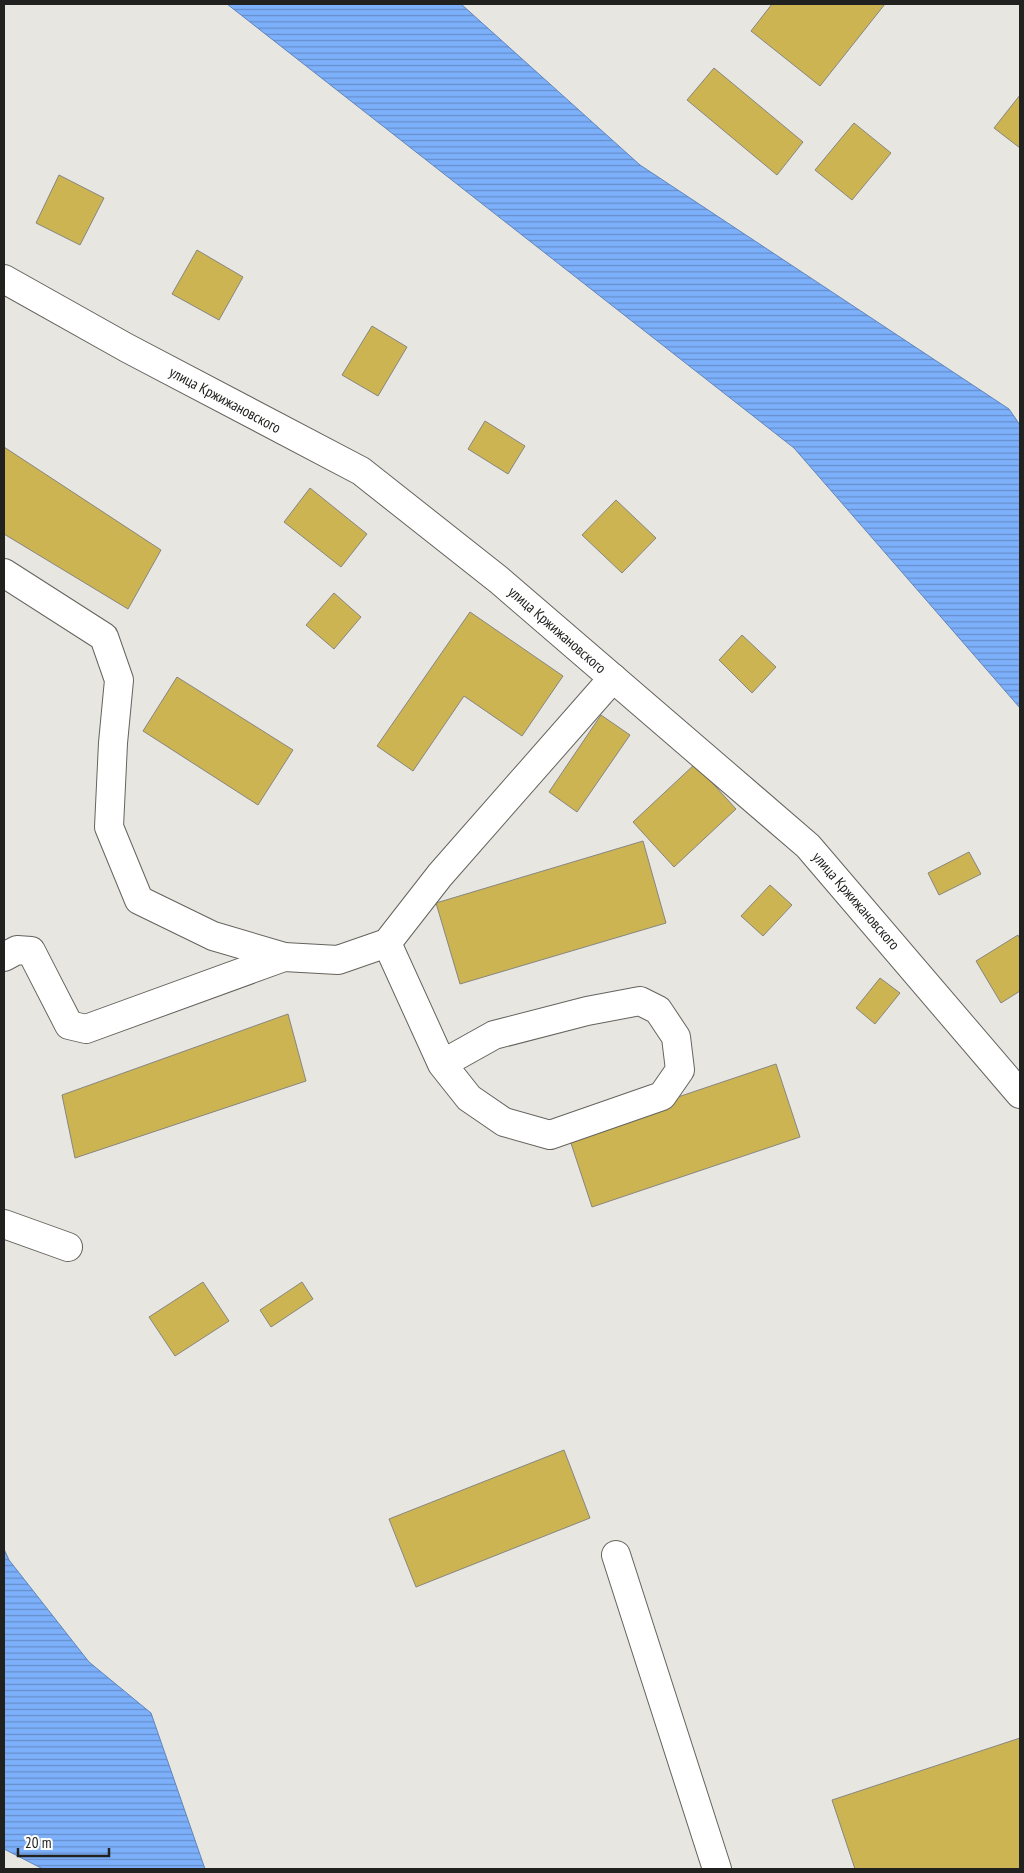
<svg xmlns="http://www.w3.org/2000/svg" width="1024" height="1873" viewBox="0 0 1024 1873" font-family="'PT Sans Narrow',sans-serif">
<style>
.water{fill:url(#water-rules);stroke:#6185b9}
.building{fill:#ccb452;stroke:#878680}
.lines{fill:none;stroke-linecap:round;stroke-linejoin:round}
.minor-casing{stroke:#64635e;stroke-width:30}
.minor{stroke:#fff;stroke-width:28}
.labels{text-anchor:middle;stroke-width:5;stroke-linejoin:round;paint-order:stroke}
.street-label{font-size:15px;fill:#21211f;stroke:#fff}
</style>
<defs>
<pattern id="water-rules" width="6" height="5" patternUnits="userSpaceOnUse" patternTransform="scale(1.25)"><rect width="6" height="5" fill="#7db0fb"/><path d="M0 2.5h6" fill="none" stroke="#668fcb"/></pattern>
</defs>
<rect width="100%" height="100%" fill="#e8e6e0"/>
<g class="water">
<path d="M227 4H461L640 165 1009 409 1020 425V708L794 448Z"/>
<path d="M4 1549 9 1560 89 1662 151 1713 205 1869H43L4 1849Z"/>
</g>
<g class="building">
<path d="M772 4H885L820 86 751 31Z"/>
<path d="M714 68 803 142 777 175 687 100Z"/>
<path d="M1020 95V148L994 128Z"/>
<path d="M854 123 891 153 852 200 815 170Z"/>
<path d="M59 175 104 198 80 245 36 223Z"/>
<path d="M197 250 243 277 219 320 172 294Z"/>
<path d="M372 326 407 347 378 396 342 375Z"/>
<path d="M485 421 525 446 508 474 468 449Z"/>
<path d="M4 447 161 550 128 609 4 534Z"/>
<path d="M310 488 367 534 341 567 284 522Z"/>
<path d="M616 500 656 538 622 573 582 535Z"/>
<path d="M334 593 361 617 334 649 306 625Z"/>
<path d="M470 612 563 676 522 736 464 696 413 771 377 746Z"/>
<path d="M742 635 776 667 752 693 719 660Z"/>
<path d="M177 677 293 750 258 805 143 731Z"/>
<path d="M601 715 630 735 577 812 549 792Z"/>
<path d="M695 764 736 809 674 867 633 822Z"/>
<path d="M643 841 666 923 460 984 436 903Z"/>
<path d="M969 852 981 874 939 895 928 873Z"/>
<path d="M770 885 792 905 763 936 741 916Z"/>
<path d="M1018 935 1020 939V991L1001 1003 976 961Z"/>
<path d="M880 978 900 993 875 1024 856 1008Z"/>
<path d="M288 1014 306 1081 75 1158 62 1095Z"/>
<path d="M776 1064 800 1137 592 1207 568 1134Z"/>
<path d="M203 1282 229 1321 175 1356 149 1317Z"/>
<path d="M302 1282 313 1299 271 1327 260 1310Z"/>
<path d="M564 1450 590 1518 416 1587 389 1519Z"/>
<path d="M1020 1738V1869H855L832 1800Z"/>
</g>
<g class="lines">
<g class="minor-casing">
<g id="minor">
<path d="M4 279 127 348 361 471 499 580 808 846 1020 1094"/>
<path d="M4 573 104 637 119 680 113 743 109 827 139 900 213 936 284 957 338 960 387 943 440 875 613 678"/>
<path d="M387 943 442 1064 469 1098 504 1122 550 1135 662 1096 680 1070 676 1037 658 1010 640 1001 587 1011 494 1035 442 1064"/>
<path d="M4 957 17 950 31 951 69 1025 86 1029 284 957"/>
<path d="M4 1224 68 1247"/>
<path d="M616 1555 717 1869"/>
</g>
</g>
<use href="#minor" class="minor"/>
</g>
<g class="labels">
<g class="street-label">
<text transform="translate(225 400) rotate(28)" y="5">улица Кржижановского</text>
<text transform="translate(557 630) rotate(41)" y="5">улица Кржижановского</text>
<text transform="translate(856 901) rotate(49)" y="5">улица Кржижановского</text>
</g>
</g>
<rect width="1024" height="1873" fill="none" stroke="#21211f" stroke-width="10"/>
<path d="M18 1848v8h91v-8" fill="none" stroke="#21211f" stroke-width="2.5"/>
<text x="25" y="1848" font-size="15" fill="#21211f" stroke="#ffffff" stroke-width="4" paint-order="stroke">20 m</text>
</svg>
